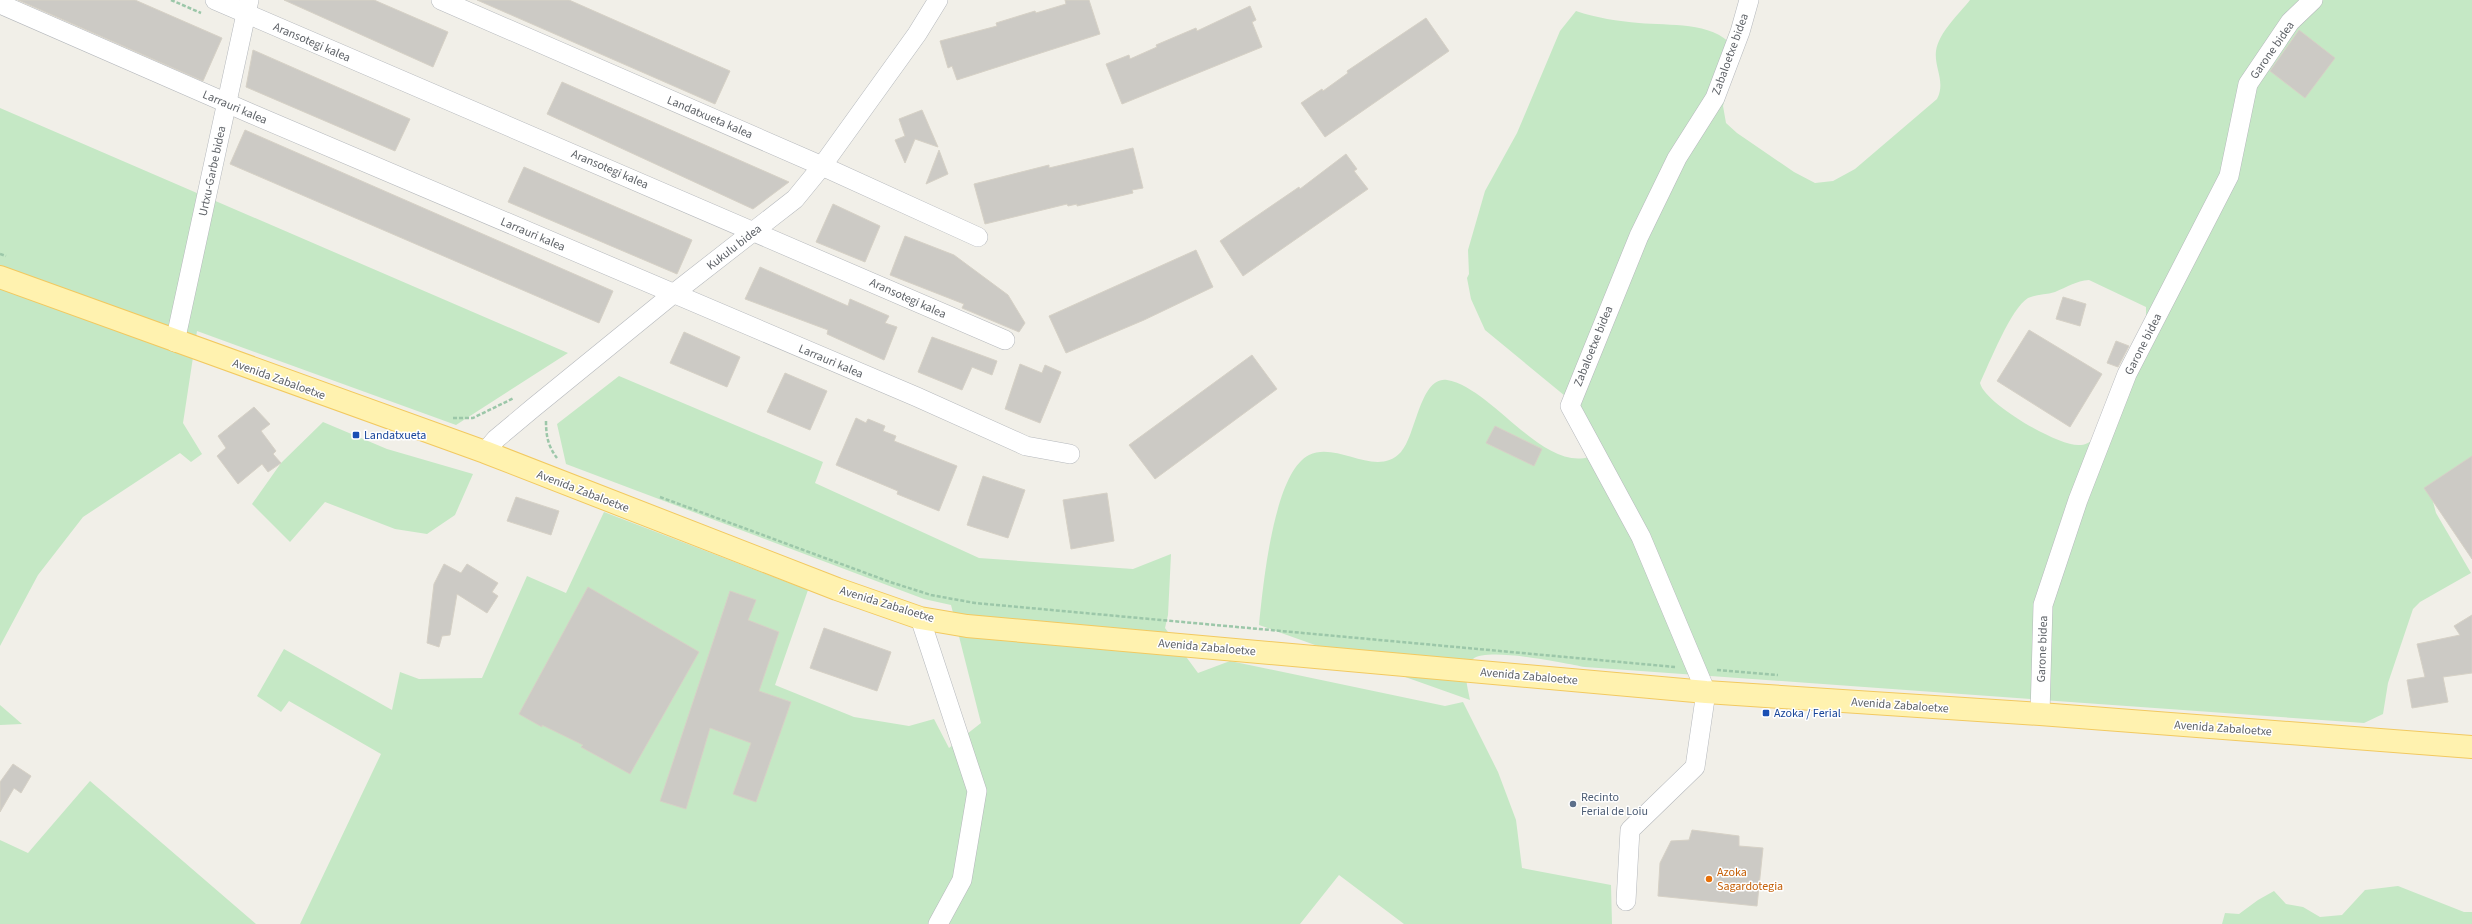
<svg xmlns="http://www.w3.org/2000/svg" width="2472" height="924" viewBox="0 0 2472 924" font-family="'Source Sans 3',sans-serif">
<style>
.green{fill:#c5e8c5;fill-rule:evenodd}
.building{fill:#cccac5;stroke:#d6d1c6}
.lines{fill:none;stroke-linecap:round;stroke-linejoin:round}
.minor-casing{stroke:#b5b8bc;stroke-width:20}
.major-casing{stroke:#f2c960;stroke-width:24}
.path{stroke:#9cc7a9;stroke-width:2.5;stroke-dasharray:4 2;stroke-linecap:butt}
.minor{stroke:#fff;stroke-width:19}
.major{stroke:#fff2af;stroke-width:22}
.transit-dot{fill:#1a4fb4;stroke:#fff;stroke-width:1.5}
.service-dot{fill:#5c6f8a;stroke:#fff;stroke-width:1.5}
.food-dot{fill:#e8710a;stroke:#fff;stroke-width:1.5}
.labels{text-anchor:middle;stroke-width:3;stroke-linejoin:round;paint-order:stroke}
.street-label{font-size:12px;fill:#5f6368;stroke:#fff}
.transit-label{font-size:12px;fill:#164399;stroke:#fff;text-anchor:start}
.service-label{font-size:12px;fill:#4e5e75;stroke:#fff;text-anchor:start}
.food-label{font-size:12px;fill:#c56008;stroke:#fff;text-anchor:start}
</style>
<rect width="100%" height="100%" fill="#f1efe8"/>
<g class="green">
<path d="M1970 0H2472V458L2431 494 2436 513 2471 573 2420 602 2413 609 2388 683 2383 714 2364 723 1585 667C1564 663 1488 647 1473 659 1461 668 1468 688 1470 700L1259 625C1263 588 1273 473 1309 455 1338 441 1376 479 1401 452 1416 436 1420 376 1447 380 1491 387 1542 471 1589 457L1576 405 1485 330 1471 299 1467 278 1469 274 1468 250 1485 191 1517 133 1560 31 1576 11C1596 18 1618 21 1639 23 1670 26 1711 21 1733 46L1732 71 1723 106 1726 123 1737 133 1794 172 1815 183 1833 181 1855 169 1937 99C1946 82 1934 68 1936 51 1939 32 1959 14 1970 0ZM2089 280 2146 307V330L2093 439C2089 443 2085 445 2079 445 2058 446 1985 404 1980 383 1989 364 2011 308 2028 298 2036 294 2046 295 2055 292 2067 287 2076 281 2089 280Z"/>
<path d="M0 108 568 353 456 425 197 331 183 423 202 454 191 462 180 453 83 517 38 575 0 646Z"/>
<path d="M619 376 823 462 815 483 979 558 1133 569 1171 554 1168 615 1165 628 1198 673 1230 661 1445 706 1463 702 1498 772 1516 820 1522 868 1611 885 1612 924H1404L1339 875 1300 924H300L381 754 289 701 281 712 257 696 284 649 392 710 400 672 419 679 482 678 527 576 566 593 604 512 808 590 775 685 854 717 909 726 934 719 949 748 981 723 951 605 924 599 566 464 557 424Z"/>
<path d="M323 422 387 449 473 474 455 515 427 534 395 529 325 502 290 542 252 504 281 463Z"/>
<path d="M0 705 22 724 0 725Z"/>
<path d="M90 781 256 924H0V840L28 853Z"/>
<path d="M2398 886 2464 912H2472V924H2222L2225 913 2239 914 2258 900 2274 891 2286 904 2303 907 2320 917 2342 915 2365 890Z"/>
</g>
<g class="building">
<path d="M18 0H135L222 38 203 81Z"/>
<path d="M284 0H374L448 32 433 67Z"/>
<path d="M477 0H569L730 71 715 104Z"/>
<path d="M1065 0H1089L1100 34 957 80 952 66 948 68 940 41 997 26 996 23 1035 11 1036 13 1066 4Z"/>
<path d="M1250 6 1256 20 1252 22 1262 47 1122 104 1106 64 1129 55 1130 59 1157 47 1156 45 1196 28 1197 31Z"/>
<path d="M1426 18 1449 51 1325 137 1301 103 1322 89 1323 91 1348 73 1347 71Z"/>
<path d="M2299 30 2335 58 2305 98 2270 71Z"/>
<path d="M253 50 410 119 395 151 246 87Z"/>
<path d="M562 82 789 182 753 209 547 114Z"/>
<path d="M922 110 938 147 915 139 905 163 895 140 905 136 899 119Z"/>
<path d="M245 130 613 291 599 323 230 164Z"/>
<path d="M1133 148 1143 188 1132 190 1133 193 1077 206V204L1068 206 1067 204 985 224 974 184 1049 165V168Z"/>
<path d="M939 150 948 174 926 184Z"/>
<path d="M1346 154 1357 169 1354 171 1368 189 1243 276 1220 241 1299 187 1300 189Z"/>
<path d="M524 167 692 240 677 274 508 202Z"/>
<path d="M833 204 880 226 865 262 816 242Z"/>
<path d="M905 236 954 255 1008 295 1025 323 1019 332 962 308 964 304 890 275Z"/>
<path d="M1196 250 1213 287 1144 320 1066 353 1049 316Z"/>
<path d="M760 267 848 306 850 299 889 316 885 323 897 327 884 360 827 334 828 330 745 299Z"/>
<path d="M2063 297 2086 304 2080 326 2056 319Z"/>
<path d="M2029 330 2102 374 2070 427 1997 381Z"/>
<path d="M684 332 740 357 727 387 670 363Z"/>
<path d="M932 337 997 361 992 375 972 367 962 390 918 372Z"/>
<path d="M2116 341 2129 346 2118 367 2107 363Z"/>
<path d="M1252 355 1277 389 1155 479 1129 445Z"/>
<path d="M1020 364 1042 373 1045 365 1061 372 1040 423 1005 409Z"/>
<path d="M785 373 827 391 810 430 767 412Z"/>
<path d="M254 407 270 424 261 431 276 451 273 454 281 463 268 472 262 464 238 484 217 456 226 448 218 436Z"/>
<path d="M856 418 866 423 868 419 885 426 883 431 896 436 894 441 957 466 939 511 897 494 898 491 836 465Z"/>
<path d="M1495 426 1542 449 1534 466 1486 443Z"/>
<path d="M2472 456V559L2424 488Z"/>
<path d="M983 476 1025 490 1008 538 967 525Z"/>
<path d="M1107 493 1114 541 1071 549 1063 500Z"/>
<path d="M516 497 559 511 551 535 507 521Z"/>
<path d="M444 564 461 573 467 564 498 583 492 592 498 596 487 613 457 594 450 635 442 636 439 647 427 643 434 584Z"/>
<path d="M588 587 699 652 630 774 581 747 583 745 542 725V727L519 714Z"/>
<path d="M730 591 756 600 748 620 779 632 759 691 791 702 756 802 733 794 751 743 710 728 686 809 660 801Z"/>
<path d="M2472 615V673L2443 677 2448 702 2412 708 2407 680 2425 677 2417 644 2460 635 2454 626Z"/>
<path d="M824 628 891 652 877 691 810 668Z"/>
<path d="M13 764 31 776 21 793 14 788 0 812V782Z"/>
<path d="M1692 830 1739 836V846L1763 848 1757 906 1658 896 1660 863 1671 841 1689 840Z"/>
</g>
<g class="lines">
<g class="minor-casing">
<g id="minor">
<path d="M215 0 1005 340"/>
<path d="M441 0 822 166 978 237"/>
<path d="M0 4 252 114 917 397 1026 446 1070 454"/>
<path d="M175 342 249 0"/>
<path d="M485 452 496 439 533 408 673 294 795 199 822 166 917 34 938 0"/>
<path d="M920 618 977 791 962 880 938 924"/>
<path d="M2040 714 2043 605 2078 500 2127 374 2229 176 2248 84 2290 22 2313 0"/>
<path d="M1626 901 1630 830 1695 767 1706 692 1641 537 1570 406 1639 236 1677 158 1715 98 1740 32 1749 0"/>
</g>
</g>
<g class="major-casing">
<path id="major" d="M0 277 485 452 837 589 920 618 967 626 1706 692 2040 714 2472 747"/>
</g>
<g class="path">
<path d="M171 0 201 13"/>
<path d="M0 254 6 256"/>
<path d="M453 418H473L514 398"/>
<path d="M546 421C546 436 548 446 557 458"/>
<path d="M660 497 890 582 931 595 975 603 1675 667"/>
<path d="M1717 670 1778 675"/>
</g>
<use href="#minor" class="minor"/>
<use href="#major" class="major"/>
</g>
<g class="transit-dot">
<rect x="352" y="431" width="8" height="8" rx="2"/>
<rect x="1762" y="709" width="8" height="8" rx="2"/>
</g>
<circle class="service-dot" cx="1573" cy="804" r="4"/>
<circle class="food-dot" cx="1709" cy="879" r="4"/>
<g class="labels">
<g class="street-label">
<text transform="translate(312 42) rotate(23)" y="4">Aransotegi kalea</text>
<text transform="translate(2272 50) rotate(-55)" y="4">Garone bidea</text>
<text transform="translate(1730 54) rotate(-70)" y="4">Zabaloetxe bidea</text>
<text transform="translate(235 107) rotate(23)" y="4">Larrauri kalea</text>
<text transform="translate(710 117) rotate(23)" y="4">Landatxueta kalea</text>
<text transform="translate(610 169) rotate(23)" y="4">Aransotegi kalea</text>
<text transform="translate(212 171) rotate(-78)" y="4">Urtxu-Garbe bidea</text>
<text transform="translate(533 234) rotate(23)" y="4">Larrauri kalea</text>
<text transform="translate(734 247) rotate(-38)" y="4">Kukulu bidea</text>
<text transform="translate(908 298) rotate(24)" y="4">Aransotegi kalea</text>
<text transform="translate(2143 344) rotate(-63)" y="4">Garone bidea</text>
<text transform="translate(1593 346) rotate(-68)" y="4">Zabaloetxe bidea</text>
<text transform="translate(831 361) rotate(23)" y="4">Larrauri kalea</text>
<text transform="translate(279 379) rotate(20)" y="4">Avenida Zabaloetxe</text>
<text transform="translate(583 491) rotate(21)" y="4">Avenida Zabaloetxe</text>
<text transform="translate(887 604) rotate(17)" y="4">Avenida Zabaloetxe</text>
<text transform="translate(1207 647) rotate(5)" y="4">Avenida Zabaloetxe</text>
<text transform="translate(2042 649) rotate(-88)" y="4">Garone bidea</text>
<text transform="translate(1529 676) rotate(5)" y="4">Avenida Zabaloetxe</text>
<text transform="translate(1900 705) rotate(4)" y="4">Avenida Zabaloetxe</text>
<text transform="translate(2223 728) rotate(4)" y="4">Avenida Zabaloetxe</text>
</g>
<g class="transit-label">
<text x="364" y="439">Landatxueta</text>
<text x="1774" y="717">Azoka / Ferial</text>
</g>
<g class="service-label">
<text x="1581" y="801">Recinto<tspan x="1581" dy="14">Ferial de Loiu</tspan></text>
</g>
<g class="food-label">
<text x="1717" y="876">Azoka<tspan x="1717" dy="14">Sagardotegia</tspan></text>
</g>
</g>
</svg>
